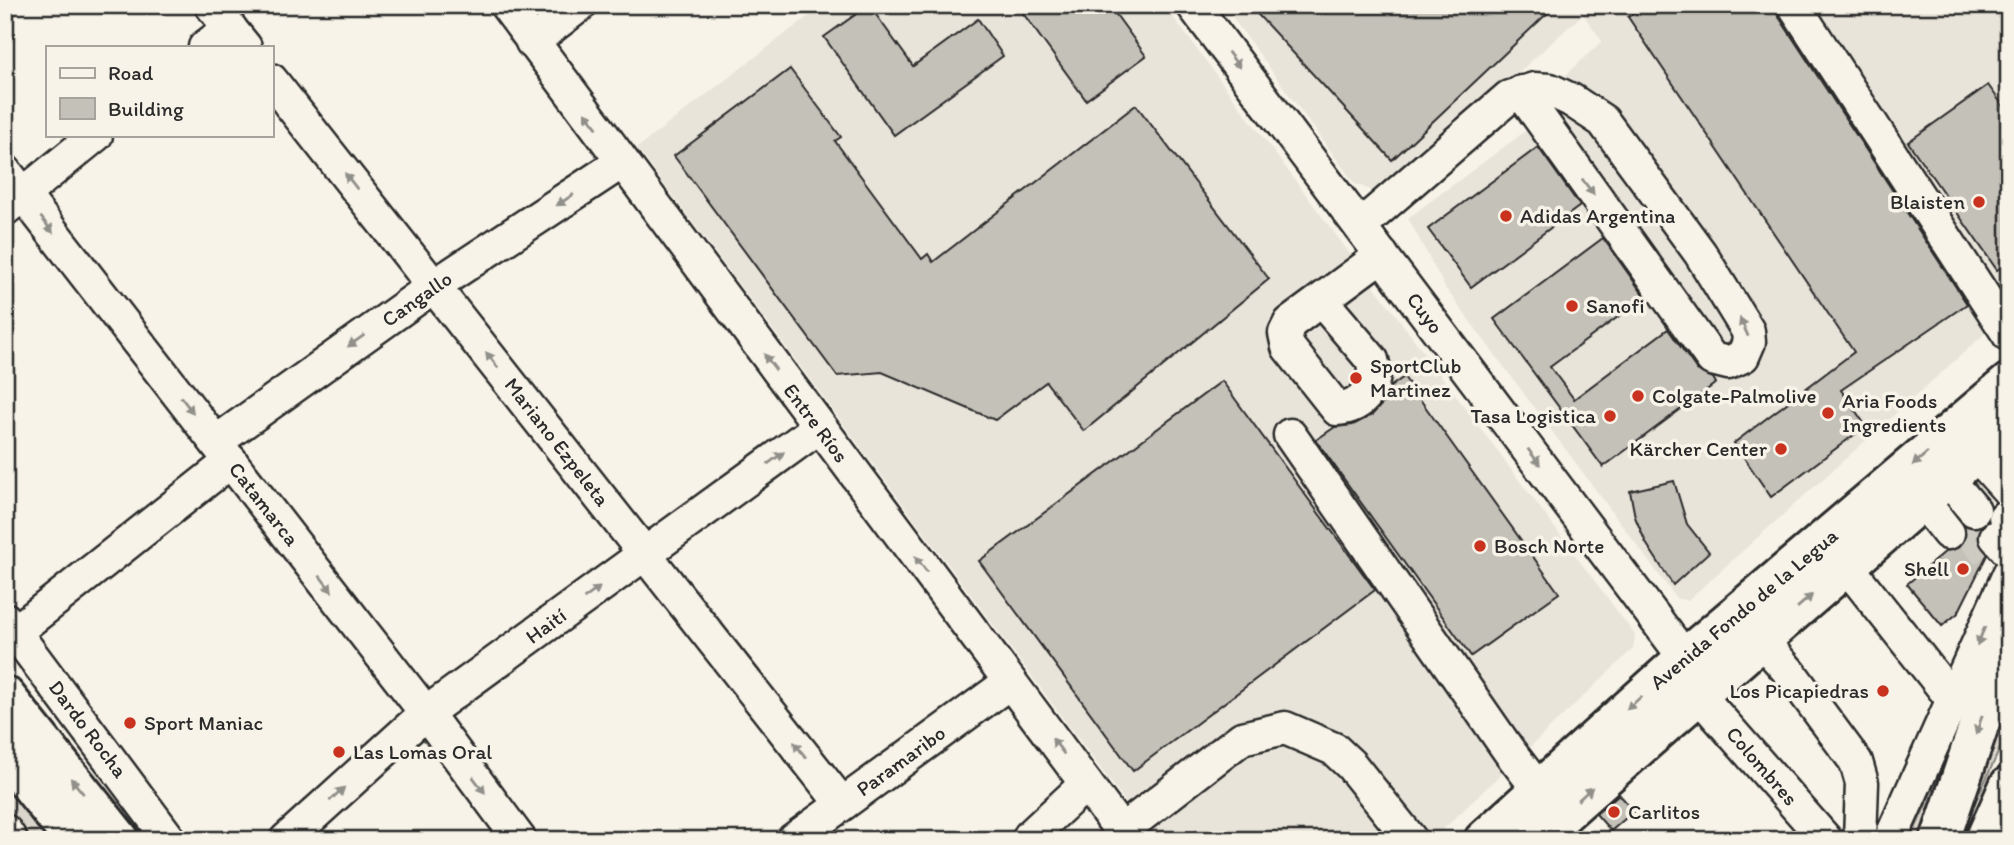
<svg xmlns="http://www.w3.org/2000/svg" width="2014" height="845" viewBox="0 0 2014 845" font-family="Itim,sans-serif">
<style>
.built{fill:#e8e4da}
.green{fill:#dad6cc;stroke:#82807c;stroke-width:2}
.building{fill:#c4c1b9;stroke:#2b2b2b;stroke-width:2}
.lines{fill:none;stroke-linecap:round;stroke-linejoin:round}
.minor-tunnel{stroke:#cecbc2;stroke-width:32;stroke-dasharray:32 16;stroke-linecap:butt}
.minor-casing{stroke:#2b2b2b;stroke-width:37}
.major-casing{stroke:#2b2b2b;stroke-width:44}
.highway-casing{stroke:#2b2b2b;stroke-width:44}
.minor{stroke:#f7f3e8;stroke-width:32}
.major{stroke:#f7f3e8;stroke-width:38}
.highway{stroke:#f7f3e8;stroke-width:38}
.oneway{fill:#918f8a}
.poi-dot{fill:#c8321e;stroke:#f7f3e8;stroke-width:2.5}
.labels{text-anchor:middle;stroke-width:7;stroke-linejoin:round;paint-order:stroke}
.poi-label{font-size:21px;fill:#2b2b2b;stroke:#f7f3e8;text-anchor:start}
.street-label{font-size:21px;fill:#2b2b2b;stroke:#f7f3e8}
</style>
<rect width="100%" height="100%" fill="#f7f3e8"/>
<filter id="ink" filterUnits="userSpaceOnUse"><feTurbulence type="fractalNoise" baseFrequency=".0143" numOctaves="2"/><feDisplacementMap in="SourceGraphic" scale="14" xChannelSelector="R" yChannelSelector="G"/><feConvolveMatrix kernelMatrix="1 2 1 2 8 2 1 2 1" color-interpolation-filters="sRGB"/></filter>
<g filter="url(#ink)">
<g class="built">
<path d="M823 5H1164L1635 635 1633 649 1432 840H1154L637 148Z"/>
<path d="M1223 5H2009V312L1688 600 1677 599 1446 289 1408 218 1539 121 1530 109 1602 41 1583 14 1384 195 1355 184Z"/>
</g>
<g class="green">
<path d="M2009 687V729L1958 840Z"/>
<path d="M1972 703 1923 840H1910Z"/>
<path d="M5 786 47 840H5Z"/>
</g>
<g class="building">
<path d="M869 5 913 66 978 19 1003 56 894 135 824 37Z"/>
<path d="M1017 5H1109L1146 56 1086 100Z"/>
<path d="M1249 5H1556L1392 160Z"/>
<path d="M1646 5H1771L1967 304 1841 390 1866 426 1771 497 1734 443 1854 352 1628 17Z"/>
<path d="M790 69 841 137 835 141 922 259 928 254 933 262 1136 105 1269 279 1084 431 1046 382 995 420 882 372 837 376 674 156Z"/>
<path d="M1988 85 2009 114V262L1997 270 1908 142Z"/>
<path d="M1538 147 1580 206 1471 287 1428 229Z"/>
<path d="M1603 238 1645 297 1550 367 1574 399 1668 329 1697 370 1713 378 1716 383 1603 467 1494 319Z"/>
<path d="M1404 377 1559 593 1471 656 1316 440 1335 427 1353 425 1372 415 1383 403 1390 387Z"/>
<path d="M1222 381 1375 590 1133 771 979 561Z"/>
<path d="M1674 481 1687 524 1709 552 1673 585 1646 543 1635 517 1630 491Z"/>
<path d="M1964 525 1977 528 1982 526 1978 540 1987 555 1958 613 1942 626 1907 584 1946 551 1960 547 1965 539Z"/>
<path d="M1619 794 1634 811 1611 831 1596 814Z"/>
</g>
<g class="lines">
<path class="minor-tunnel" d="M1965 552 2005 517"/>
<g class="minor-casing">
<g id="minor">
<path d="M211 5 245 47"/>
<path d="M506 5 1128 840"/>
<path d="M1193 5 1685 658 1697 693 1826 840"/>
<path d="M1794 5 2009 335"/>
<path d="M532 42 580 5"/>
<path d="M205 47 230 28"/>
<path d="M271 80 842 804"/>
<path d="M5 171 426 713 520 840"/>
<path d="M5 209 96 135"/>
<path d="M1360 226 1509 97 1534 89 1550 90 1571 100 1603 121 1700 253 1748 331 1749 342 1743 356 1728 363 1712 359 1521 92"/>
<path d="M1321 300 1372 360C1380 385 1363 408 1337 409L1288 347 1285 333 1290 323 1382 255"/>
<path d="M1290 435 1509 751 1539 790"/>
<path d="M216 442 434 286 622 162"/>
<path d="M1975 453 2009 491"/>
<path d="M1947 478 1974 510"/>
<path d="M1922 500 1948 533"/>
<path d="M2005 517 2009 514"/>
<path d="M1996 537 2009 552"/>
<path d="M1846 565 1953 700"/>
<path d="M5 619 170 840"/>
<path d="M5 640 231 461"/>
<path d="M1761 640 1791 674 1856 762 1862 783 1860 840"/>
<path d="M5 831 11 840"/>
<path d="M1121 831 1242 738 1285 728 1334 749 1351 765 1411 840"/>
<path d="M1030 836 1086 784"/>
<path d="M286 840 426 713 819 427"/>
<path d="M793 840 1010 682"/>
<path d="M1890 840 2009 574"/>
</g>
</g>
<g class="major-casing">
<g id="major">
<path d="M5 696 120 840"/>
<path d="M5 753 74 840"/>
<path d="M1484 840 1685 658 2009 383"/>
<path d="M1534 840C1691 699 1851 563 2009 424"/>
</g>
</g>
<g class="highway-casing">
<g id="highway">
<path d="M1940 840 2009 637"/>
<path d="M1985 840 2009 786"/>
</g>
</g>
<use href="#minor" class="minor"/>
<use href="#major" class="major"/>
<use href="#highway" class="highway"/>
</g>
<defs><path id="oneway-solid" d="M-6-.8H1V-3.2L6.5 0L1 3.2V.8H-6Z" transform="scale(1.75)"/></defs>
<g class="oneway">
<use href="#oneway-solid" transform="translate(1234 60) rotate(53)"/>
<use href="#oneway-solid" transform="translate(591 120) rotate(-127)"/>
<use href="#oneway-solid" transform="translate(351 181) rotate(-128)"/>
<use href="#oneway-solid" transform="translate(1588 187) rotate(54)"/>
<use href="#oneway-solid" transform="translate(565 200) rotate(147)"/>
<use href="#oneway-solid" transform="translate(47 225) rotate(52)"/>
<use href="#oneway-solid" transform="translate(1744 327) rotate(-114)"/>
<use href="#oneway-solid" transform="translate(356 341) rotate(145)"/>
<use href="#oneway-solid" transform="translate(492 360) rotate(-128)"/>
<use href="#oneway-solid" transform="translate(770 362) rotate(-127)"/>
<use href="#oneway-solid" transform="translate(187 405) rotate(52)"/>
<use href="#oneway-solid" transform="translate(1534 457) rotate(53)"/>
<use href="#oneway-solid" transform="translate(776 458) rotate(-36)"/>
<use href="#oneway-solid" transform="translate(1920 459) rotate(139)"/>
<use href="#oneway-solid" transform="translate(921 564) rotate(-127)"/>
<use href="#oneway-solid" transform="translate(326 584) rotate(52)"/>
<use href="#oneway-solid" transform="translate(592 593) rotate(-36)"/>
<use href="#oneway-solid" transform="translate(1805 601) rotate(-41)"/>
<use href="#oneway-solid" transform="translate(1981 636) rotate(113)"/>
<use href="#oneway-solid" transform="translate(1634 703) rotate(138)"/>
<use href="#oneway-solid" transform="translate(1979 725) rotate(109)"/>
<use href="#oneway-solid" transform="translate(1058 746) rotate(-127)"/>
<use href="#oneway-solid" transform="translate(800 750) rotate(-128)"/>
<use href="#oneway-solid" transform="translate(479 785) rotate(53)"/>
<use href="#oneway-solid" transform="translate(77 786) rotate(-129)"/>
<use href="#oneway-solid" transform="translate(337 794) rotate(-42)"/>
<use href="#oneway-solid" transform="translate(1585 794) rotate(-42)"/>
</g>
</g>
<g class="poi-dot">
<circle cx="1979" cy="202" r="7"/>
<circle cx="1506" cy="216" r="7"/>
<circle cx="1572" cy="306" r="7"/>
<circle cx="1356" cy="378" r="7"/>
<circle cx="1638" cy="396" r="7"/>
<circle cx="1828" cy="413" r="7"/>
<circle cx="1610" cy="416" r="7"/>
<circle cx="1781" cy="449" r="7"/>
<circle cx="1480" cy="546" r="7"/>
<circle cx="1963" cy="569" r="7"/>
<circle cx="1883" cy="691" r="7"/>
<circle cx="130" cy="723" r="7"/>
<circle cx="339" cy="752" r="7"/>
<circle cx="1614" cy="812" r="7"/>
</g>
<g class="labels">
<g class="poi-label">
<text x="1965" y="209" text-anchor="end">Blaisten</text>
<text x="1520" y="223">Adidas Argentina</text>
<text x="1586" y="313">Sanofi</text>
<text x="1370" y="373">SportClub<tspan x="1370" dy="24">Martinez</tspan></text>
<text x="1652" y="403">Colgate-Palmolive</text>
<text x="1842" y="408">Aria Foods<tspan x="1842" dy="24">Ingredients</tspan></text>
<text x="1596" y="423" text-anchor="end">Tasa Logistica</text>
<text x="1767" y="456" text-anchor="end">Kärcher Center</text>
<text x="1494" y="553">Bosch Norte</text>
<text x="1949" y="576" text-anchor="end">Shell</text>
<text x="1869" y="698" text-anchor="end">Los Picapiedras</text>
<text x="144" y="730">Sport Maniac</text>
<text x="353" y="759">Las Lomas Oral</text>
<text x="1628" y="819">Carlitos</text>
</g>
<g class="street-label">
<text transform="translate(417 299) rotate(-35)" y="7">Cangallo</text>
<text transform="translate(1425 313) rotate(53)" y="7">Cuyo</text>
<text transform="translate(816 423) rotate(53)" y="7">Entre Ríos</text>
<text transform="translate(557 442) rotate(52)" y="7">Mariano Ezpeleta</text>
<text transform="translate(264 504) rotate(52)" y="7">Catamarca</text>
<text transform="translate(1744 609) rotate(-40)" y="7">Avenida Fondo de la Legua</text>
<text transform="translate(546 626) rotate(-36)" y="7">Haití</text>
<text transform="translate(88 729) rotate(53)" y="7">Dardo Rocha</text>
<text transform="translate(901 761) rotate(-36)" y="7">Paramaribo</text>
<text transform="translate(1762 766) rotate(49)" y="7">Colombres</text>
</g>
</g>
<rect width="2014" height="845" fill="none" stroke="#f7f3e8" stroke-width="28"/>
<rect x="14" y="14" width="1986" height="817" fill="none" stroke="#2b2b2b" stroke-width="2.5" filter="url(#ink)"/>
<rect x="46" y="46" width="228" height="91" fill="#f7f3e8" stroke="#a5a39c" stroke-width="2"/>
<rect x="60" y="68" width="35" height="10" fill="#f7f3e8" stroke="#a5a39c" stroke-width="2"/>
<text x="108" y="80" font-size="21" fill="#2b2b2b">Road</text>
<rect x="60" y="98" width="35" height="21" fill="#c4c1b9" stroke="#a5a39c" stroke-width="2"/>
<text x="108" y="116" font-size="21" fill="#2b2b2b">Building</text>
</svg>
